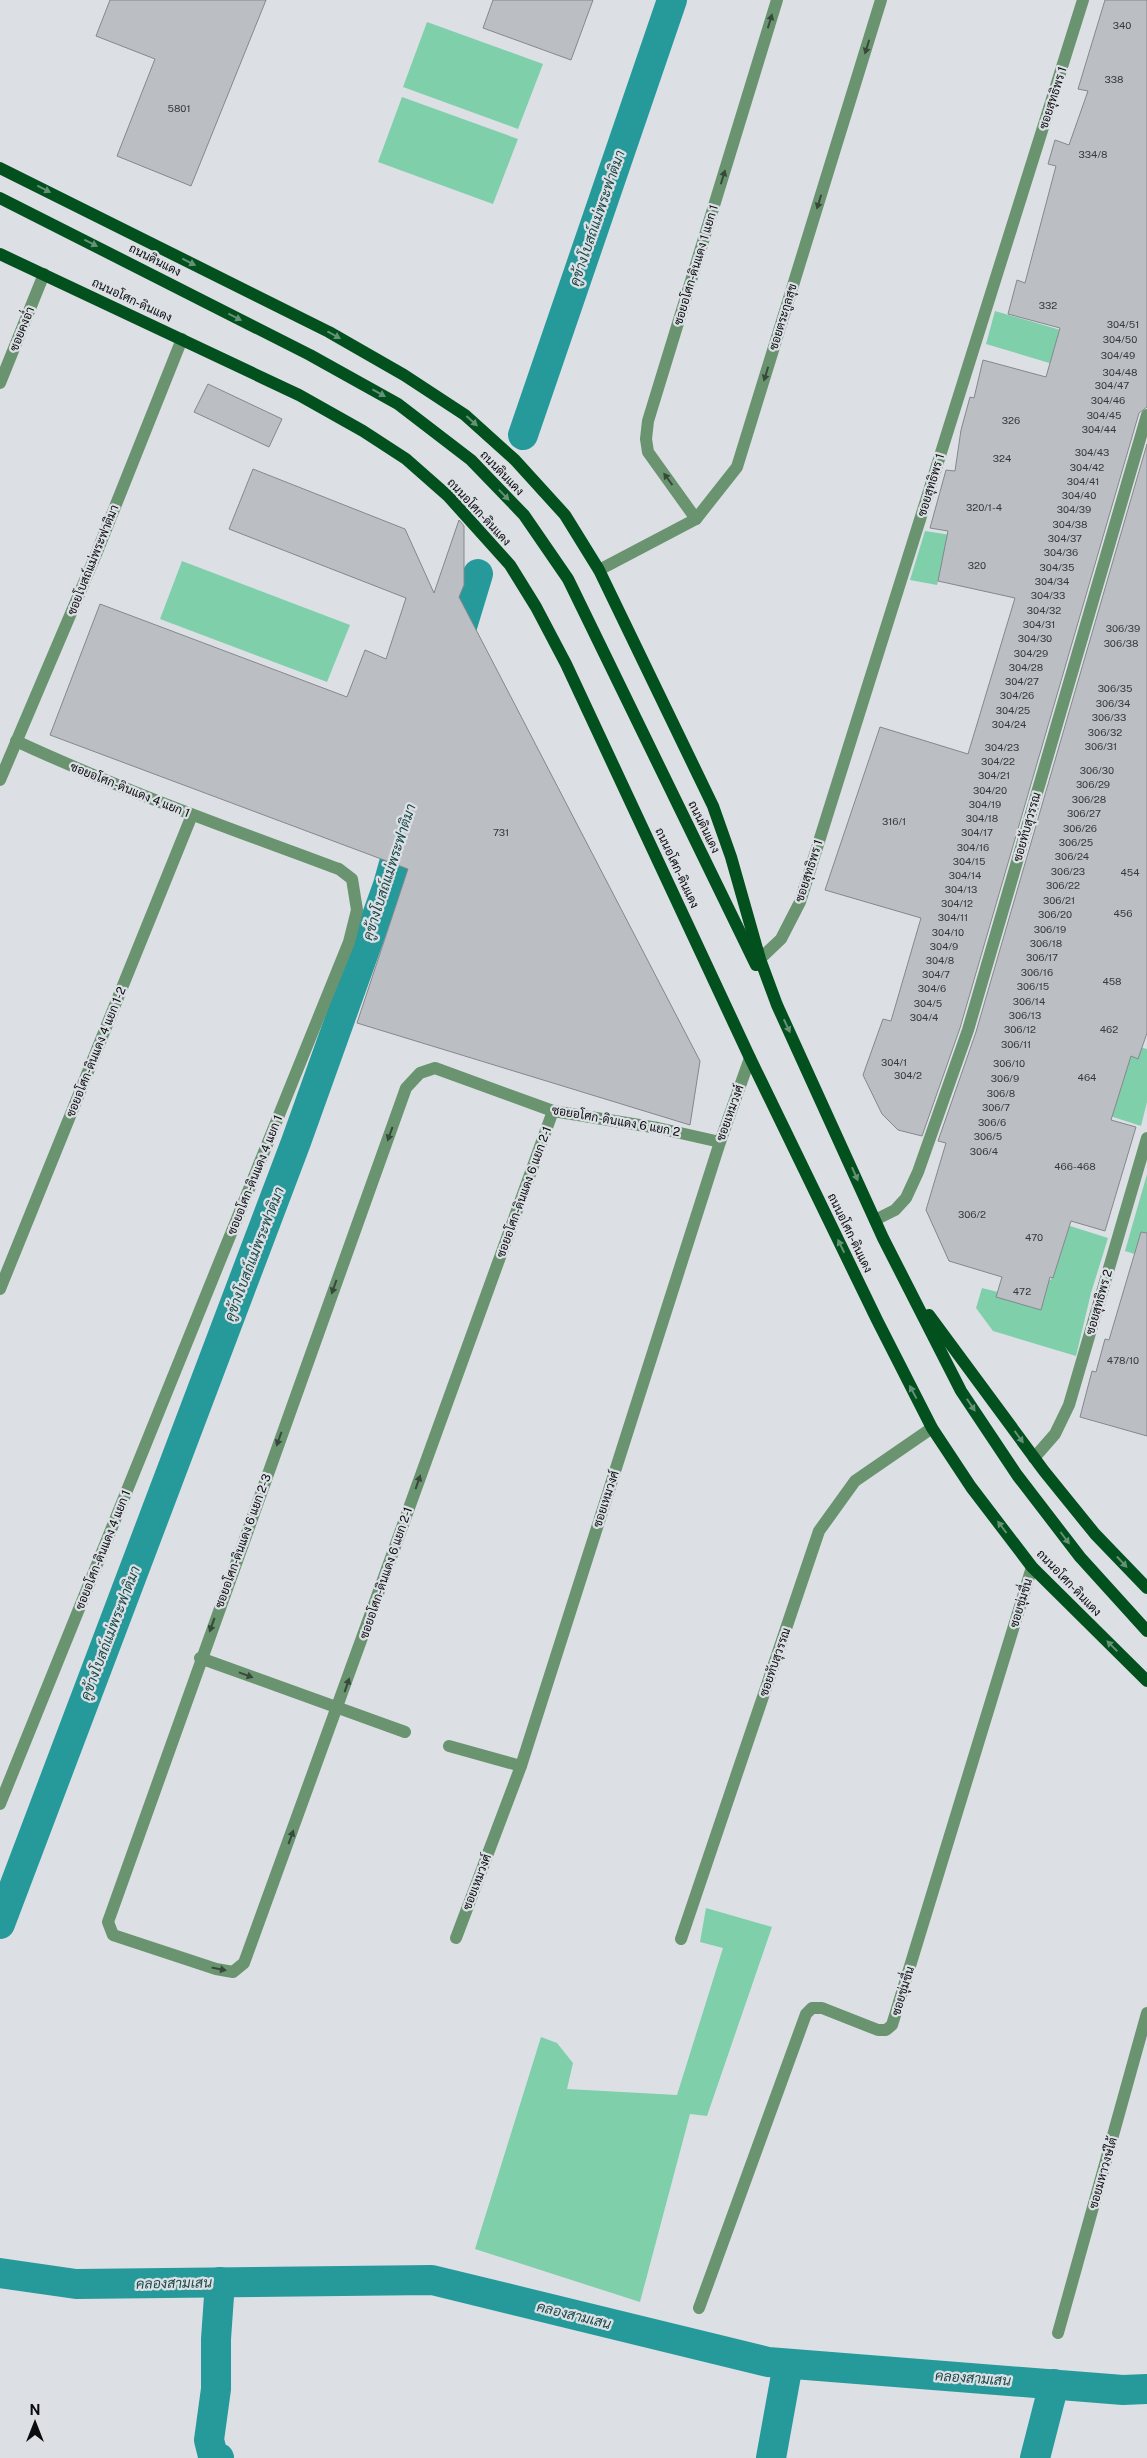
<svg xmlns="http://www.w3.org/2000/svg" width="1147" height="2458" viewBox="0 0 1147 2458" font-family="'Public Sans',Sarabun,sans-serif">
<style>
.green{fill:#7fcfab}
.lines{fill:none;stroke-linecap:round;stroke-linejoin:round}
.canal{stroke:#269a9b;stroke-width:30}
.building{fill:#bbbfc4;stroke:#84888c}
.minor{stroke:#6a9470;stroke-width:12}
.major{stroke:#02501d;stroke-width:12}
.oneway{fill:#36493a}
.oneway2{fill:#649177}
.labels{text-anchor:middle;stroke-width:4.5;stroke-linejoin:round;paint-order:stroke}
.number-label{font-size:10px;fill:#37393c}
.street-label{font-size:12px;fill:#0b0c0e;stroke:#dce0e5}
.water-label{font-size:14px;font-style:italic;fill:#1a4a4a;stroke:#dce0e5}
</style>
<rect width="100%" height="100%" fill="#dce0e5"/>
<g class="green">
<path d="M427 22 543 64 518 129 403 87Z"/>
<path d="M402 97 518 139 493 204 378 162Z"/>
<path d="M995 311 1064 331 1056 365 986 344Z"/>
<path d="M925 531 951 535 937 585 910 580Z"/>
<path d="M182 561 350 625 327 682 160 619Z"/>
<path d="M1130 1044 1147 1049V1102L1141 1126 1107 1115Z"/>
<path d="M1147 1174V1258L1125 1251Z"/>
<path d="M1067 1225 1108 1238 1091 1293 1076 1356 993 1331 976 1308 982 1288 1038 1302 1045 1279 1051 1280Z"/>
<path d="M706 1908 772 1927 707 2116 690 2114 640 2302 475 2249 541 2037 557 2043 573 2063 567 2089 677 2095 723 1948 700 1942Z"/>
</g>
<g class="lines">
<g class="canal">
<path d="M523 435 672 0"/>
<path d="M455 650 478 574"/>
<path d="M0 1924 296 1142 388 885 405 824"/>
<path d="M0 2273 76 2284 432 2280 768 2362 1123 2390 1147 2389"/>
<path d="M219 2458 213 2456 209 2440 216 2389V2339L220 2282"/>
<path d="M771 2458 788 2364"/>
<path d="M1035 2458 1054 2384"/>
</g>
</g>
<g class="building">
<path d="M110 0H266L191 186 117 156 155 59 96 36Z"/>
<path d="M493 0H593L571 60 483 28Z"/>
<path d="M1105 0H1147V407L1139 413 960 1028 922 1136 898 1130 882 1114 863 1075 883 1019 891 1021 921 918 825 890 880 727 968 754 1015 598 938 581 948 531 930 528 946 470 955 471 961 430 970 397 974 398 983 360 1046 377 1060 328 1008 314 1017 280 1025 283 1056 166 1048 164 1055 140 1069 145 1088 91 1078 89Z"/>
<path d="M208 384 282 419 269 447 194 412Z"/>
<path d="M1147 444V1033L1138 1059 1131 1056 1111 1120 1136 1127 1105 1231 1071 1221 1053 1278 1050 1277 1041 1310 996 1297 1002 1277 949 1261 926 1210 946 1143 938 1141 976 1032Z"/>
<path d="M253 469 405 529 434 593 459 520 464 526V585L459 597 700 1061 690 1125 357 1023 408 869 50 735 100 604 347 697 365 650 386 659 406 598 229 529Z"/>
<path d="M1141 1232 1147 1233V1436L1080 1417 1092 1371 1096 1372 1105 1339 1109 1340Z"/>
</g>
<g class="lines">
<g class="minor">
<path d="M0 383 44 274"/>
<path d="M696 519 648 452 646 439 648 421 777 0"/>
<path d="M599 570 696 519 737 467 881 0"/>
<path d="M0 780 97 552 182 339"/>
<path d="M760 959 781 939 800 902 1083 0"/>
<path d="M553 1111C449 1395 349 1680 244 1963L233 1972 216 1969 113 1935 108 1922 406 1088 420 1073 435 1068 553 1111 658 1128 720 1142"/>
<path d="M875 1220 895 1210 906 1198 918 1172 968 1030 1147 415"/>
<path d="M0 1289 192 815"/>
<path d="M1034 1458 1055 1434 1069 1405 1147 1138"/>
<path d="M200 1658 405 1732"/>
<path d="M449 1746 521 1766"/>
<path d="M0 1804 349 942 357 910 352 879 339 869C230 829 122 790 16 741"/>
<path d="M456 1938 521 1766 720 1142 750 1058"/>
<path d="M681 1939 819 1531 855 1481 932 1428"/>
<path d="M699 2308 806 2014 812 2008H822L878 2030H886L892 2025 1032 1567"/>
<path d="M1058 2333 1147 2013"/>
</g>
<g class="major">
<path d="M0 168 329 332 404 375 465 415 515 460 565 515 599 570 713 806 731 857 760 959 777 1005 883 1238 961 1391 1017 1475 1080 1557 1147 1631"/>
<path d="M0 198 310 355 398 404 471 460 524 515 568 579 756 965"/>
<path d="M0 254 299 395 363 431 406 459 448 496 510 565 536 607 566 664 750 1058 877 1320 932 1428 971 1487 1032 1567 1147 1681"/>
<path d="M929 1315 1044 1471 1095 1534 1147 1588"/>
</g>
</g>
<defs><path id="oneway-solid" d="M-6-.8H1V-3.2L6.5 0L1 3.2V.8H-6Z" transform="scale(1.25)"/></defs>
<g class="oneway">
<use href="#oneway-solid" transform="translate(770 21) rotate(-73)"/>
<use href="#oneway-solid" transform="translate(867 47) rotate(107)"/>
<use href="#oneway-solid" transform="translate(723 177) rotate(-73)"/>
<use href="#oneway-solid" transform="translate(819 202) rotate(107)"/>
<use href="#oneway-solid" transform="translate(766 374) rotate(107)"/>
<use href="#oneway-solid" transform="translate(668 479) rotate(-126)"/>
<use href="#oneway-solid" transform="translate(390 1134) rotate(110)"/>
<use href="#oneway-solid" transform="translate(334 1287) rotate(110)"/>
<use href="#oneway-solid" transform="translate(279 1439) rotate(110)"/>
<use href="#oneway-solid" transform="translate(418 1482) rotate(-71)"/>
<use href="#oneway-solid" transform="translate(212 1625) rotate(110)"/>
<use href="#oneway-solid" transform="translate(246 1675) rotate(20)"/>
<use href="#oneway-solid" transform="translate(347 1685) rotate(-71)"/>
<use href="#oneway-solid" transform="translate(291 1837) rotate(-70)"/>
<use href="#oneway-solid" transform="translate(219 1969) rotate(11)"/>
</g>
<g class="oneway2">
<use href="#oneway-solid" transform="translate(44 189) rotate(27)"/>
<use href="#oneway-solid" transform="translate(91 243) rotate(27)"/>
<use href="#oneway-solid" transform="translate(189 262) rotate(27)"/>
<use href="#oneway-solid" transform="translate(235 317) rotate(27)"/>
<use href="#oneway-solid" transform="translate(334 335) rotate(29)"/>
<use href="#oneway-solid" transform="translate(379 393) rotate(29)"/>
<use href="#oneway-solid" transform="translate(472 421) rotate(42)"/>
<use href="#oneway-solid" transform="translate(504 495) rotate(46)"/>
<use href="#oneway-solid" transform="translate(787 1026) rotate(65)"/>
<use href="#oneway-solid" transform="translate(855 1174) rotate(66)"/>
<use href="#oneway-solid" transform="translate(841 1246) rotate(-116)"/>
<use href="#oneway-solid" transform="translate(913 1392) rotate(-118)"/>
<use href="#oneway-solid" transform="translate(971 1405) rotate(56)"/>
<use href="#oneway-solid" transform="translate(1019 1437) rotate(54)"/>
<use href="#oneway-solid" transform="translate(1002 1527) rotate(-127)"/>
<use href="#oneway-solid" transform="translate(1065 1538) rotate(53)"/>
<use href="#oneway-solid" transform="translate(1122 1562) rotate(47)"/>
<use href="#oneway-solid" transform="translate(1112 1646) rotate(-135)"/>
</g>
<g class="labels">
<g class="number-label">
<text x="1122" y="29">340</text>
<text x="1114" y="83">338</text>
<text x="179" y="112">5801</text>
<text x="1093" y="158">334/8</text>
<text x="1048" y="309">332</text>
<text x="1123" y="328">304/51</text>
<text x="1120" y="343">304/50</text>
<text x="1118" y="359">304/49</text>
<text x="1120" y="376">304/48</text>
<text x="1112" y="389">304/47</text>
<text x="1108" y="404">304/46</text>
<text x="1104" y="419">304/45</text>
<text x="1011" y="424">326</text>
<text x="1099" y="433">304/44</text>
<text x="1092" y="456">304/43</text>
<text x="1002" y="462">324</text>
<text x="1087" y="471">304/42</text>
<text x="1083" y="485">304/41</text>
<text x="1079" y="499">304/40</text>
<text x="984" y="511">320/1-4</text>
<text x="1074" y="513">304/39</text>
<text x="1070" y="528">304/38</text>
<text x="1065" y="542">304/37</text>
<text x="1061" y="556">304/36</text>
<text x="977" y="569">320</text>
<text x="1057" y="571">304/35</text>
<text x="1052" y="585">304/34</text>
<text x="1048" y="599">304/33</text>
<text x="1044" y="614">304/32</text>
<text x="1039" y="628">304/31</text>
<text x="1123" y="632">306/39</text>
<text x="1035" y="642">304/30</text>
<text x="1121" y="647">306/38</text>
<text x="1031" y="657">304/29</text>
<text x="1026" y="671">304/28</text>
<text x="1022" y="685">304/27</text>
<text x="1115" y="692">306/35</text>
<text x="1017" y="699">304/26</text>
<text x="1113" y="707">306/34</text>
<text x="1013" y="714">304/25</text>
<text x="1109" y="721">306/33</text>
<text x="1009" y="728">304/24</text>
<text x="1105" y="736">306/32</text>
<text x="1101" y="750">306/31</text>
<text x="1002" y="751">304/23</text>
<text x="998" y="765">304/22</text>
<text x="1097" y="774">306/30</text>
<text x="994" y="779">304/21</text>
<text x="1093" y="788">306/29</text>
<text x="990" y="794">304/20</text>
<text x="1089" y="803">306/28</text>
<text x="985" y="808">304/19</text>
<text x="1084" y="817">306/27</text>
<text x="982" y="822">304/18</text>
<text x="894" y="825">316/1</text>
<text x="1080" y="832">306/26</text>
<text x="501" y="836">731</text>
<text x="977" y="836">304/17</text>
<text x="1076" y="846">306/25</text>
<text x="973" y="851">304/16</text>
<text x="1072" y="860">306/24</text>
<text x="969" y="865">304/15</text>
<text x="1068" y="875">306/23</text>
<text x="1130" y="876">454</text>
<text x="965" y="879">304/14</text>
<text x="1063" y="889">306/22</text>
<text x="961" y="893">304/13</text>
<text x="1059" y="904">306/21</text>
<text x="957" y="907">304/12</text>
<text x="1123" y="917">456</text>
<text x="1055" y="918">306/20</text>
<text x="953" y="921">304/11</text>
<text x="1050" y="933">306/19</text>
<text x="948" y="936">304/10</text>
<text x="1046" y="947">306/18</text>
<text x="944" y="950">304/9</text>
<text x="1042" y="961">306/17</text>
<text x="940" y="964">304/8</text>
<text x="1037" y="976">306/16</text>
<text x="936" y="978">304/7</text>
<text x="1112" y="985">458</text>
<text x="1033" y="990">306/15</text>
<text x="932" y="992">304/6</text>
<text x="1029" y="1005">306/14</text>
<text x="928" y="1007">304/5</text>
<text x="1025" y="1019">306/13</text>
<text x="924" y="1021">304/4</text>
<text x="1020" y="1033">306/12</text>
<text x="1109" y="1033">462</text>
<text x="1016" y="1048">306/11</text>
<text x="894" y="1066">304/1</text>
<text x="1009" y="1067">306/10</text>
<text x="908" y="1079">304/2</text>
<text x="1087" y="1081">464</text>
<text x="1005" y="1082">306/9</text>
<text x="1001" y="1097">306/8</text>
<text x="996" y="1111">306/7</text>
<text x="992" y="1126">306/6</text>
<text x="988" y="1140">306/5</text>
<text x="984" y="1155">306/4</text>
<text x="1075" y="1170">466-468</text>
<text x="972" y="1218">306/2</text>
<text x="1034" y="1241">470</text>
<text x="1022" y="1295">472</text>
<text x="1123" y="1364">478/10</text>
</g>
<g class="street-label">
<text transform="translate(1053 98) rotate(-72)" y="4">ซอยสุทธิพร 1</text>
<text transform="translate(155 260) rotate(27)" y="4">ถนนดินแดง</text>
<text transform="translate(696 265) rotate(-73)" y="4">ซอยอโศก-ดินแดง 1 แยก 1</text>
<text transform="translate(132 300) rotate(25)" y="4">ถนนอโศก-ดินแดง</text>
<text transform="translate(783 317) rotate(-73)" y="4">ซอยตระกูลสุข</text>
<text transform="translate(22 329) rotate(-68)" y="4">ซอยคงอ่ำ</text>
<text transform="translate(502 473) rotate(46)" y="4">ถนนดินแดง</text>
<text transform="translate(931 485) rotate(-73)" y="4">ซอยสุทธิพร 1</text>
<text transform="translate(479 512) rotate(47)" y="4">ถนนอโศก-ดินแดง</text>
<text transform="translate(93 560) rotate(-68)" y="4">ซอยโบสถ์แม่พระฟาติมา</text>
<text transform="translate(130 790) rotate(22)" y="4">ซอยอโศก-ดินแดง 4 แยก 1</text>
<text transform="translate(704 827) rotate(64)" y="4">ถนนดินแดง</text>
<text transform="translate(1027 827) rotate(-74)" y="4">ซอยทับสุวรรณ</text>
<text transform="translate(677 868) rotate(65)" y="4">ถนนอโศก-ดินแดง</text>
<text transform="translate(809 871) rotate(-72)" y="4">ซอยสุทธิพร 1</text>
<text transform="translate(96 1052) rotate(-68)" y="4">ซอยอโศก-ดินแดง 4 แยก 1-2</text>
<text transform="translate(730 1113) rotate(-70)" y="4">ซอยเหมวงศ์</text>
<text transform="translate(616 1121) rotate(10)" y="4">ซอยอโศก-ดินแดง 6 แยก 2</text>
<text transform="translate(255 1175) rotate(-68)" y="4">ซอยอโศก-ดินแดง 4 แยก 1</text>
<text transform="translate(524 1192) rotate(-70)" y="4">ซอยอโศก-ดินแดง 6 แยก 2-1</text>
<text transform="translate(850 1233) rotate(64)" y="4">ถนนอโศก-ดินแดง</text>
<text transform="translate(1099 1302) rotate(-74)" y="4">ซอยสุทธิพร 2</text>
<text transform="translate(606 1499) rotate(-72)" y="4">ซอยเหมวงศ์</text>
<text transform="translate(243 1541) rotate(-70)" y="4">ซอยอโศก-ดินแดง 6 แยก 2-3</text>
<text transform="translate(103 1550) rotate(-68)" y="4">ซอยอโศก-ดินแดง 4 แยก 1</text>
<text transform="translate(386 1573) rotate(-71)" y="4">ซอยอโศก-ดินแดง 6 แยก 2-1</text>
<text transform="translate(1069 1583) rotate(46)" y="4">ถนนอโศก-ดินแดง</text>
<text transform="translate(1021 1603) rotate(-73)" y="4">ซอยชุ่มชื่น</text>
<text transform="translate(775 1662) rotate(-71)" y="4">ซอยทับสุวรรณ</text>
<text transform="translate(477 1882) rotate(-69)" y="4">ซอยเหมวงศ์</text>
<text transform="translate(903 1991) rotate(-73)" y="4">ซอยชุ่มชื่น</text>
<text transform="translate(1103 2173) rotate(-74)" y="4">ซอยมหาวงษ์ใต้</text>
</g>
<g class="water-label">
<text transform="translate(597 218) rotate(-71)" y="5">คูข้างโบสถ์แม่พระฟาติมา</text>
<text transform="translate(389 872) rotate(-72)" y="5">คูข้างโบสถ์แม่พระฟาติมา</text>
<text transform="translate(254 1254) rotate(-69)" y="5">คูข้างโบสถ์แม่พระฟาติมา</text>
<text transform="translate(110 1633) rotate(-69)" y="5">คูข้างโบสถ์แม่พระฟาติมา</text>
<text transform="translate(174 2283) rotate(-1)" y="5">คลองสามเสน</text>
<text transform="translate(574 2315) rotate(14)" y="5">คลองสามเสน</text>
<text transform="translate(973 2378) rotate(4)" y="5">คลองสามเสน</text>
</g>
</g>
<g transform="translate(35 2423)" stroke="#dce0e5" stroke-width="4" paint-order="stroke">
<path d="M0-4L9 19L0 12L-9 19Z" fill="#0b0c0e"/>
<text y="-8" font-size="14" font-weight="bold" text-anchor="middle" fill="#0b0c0e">N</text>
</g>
</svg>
